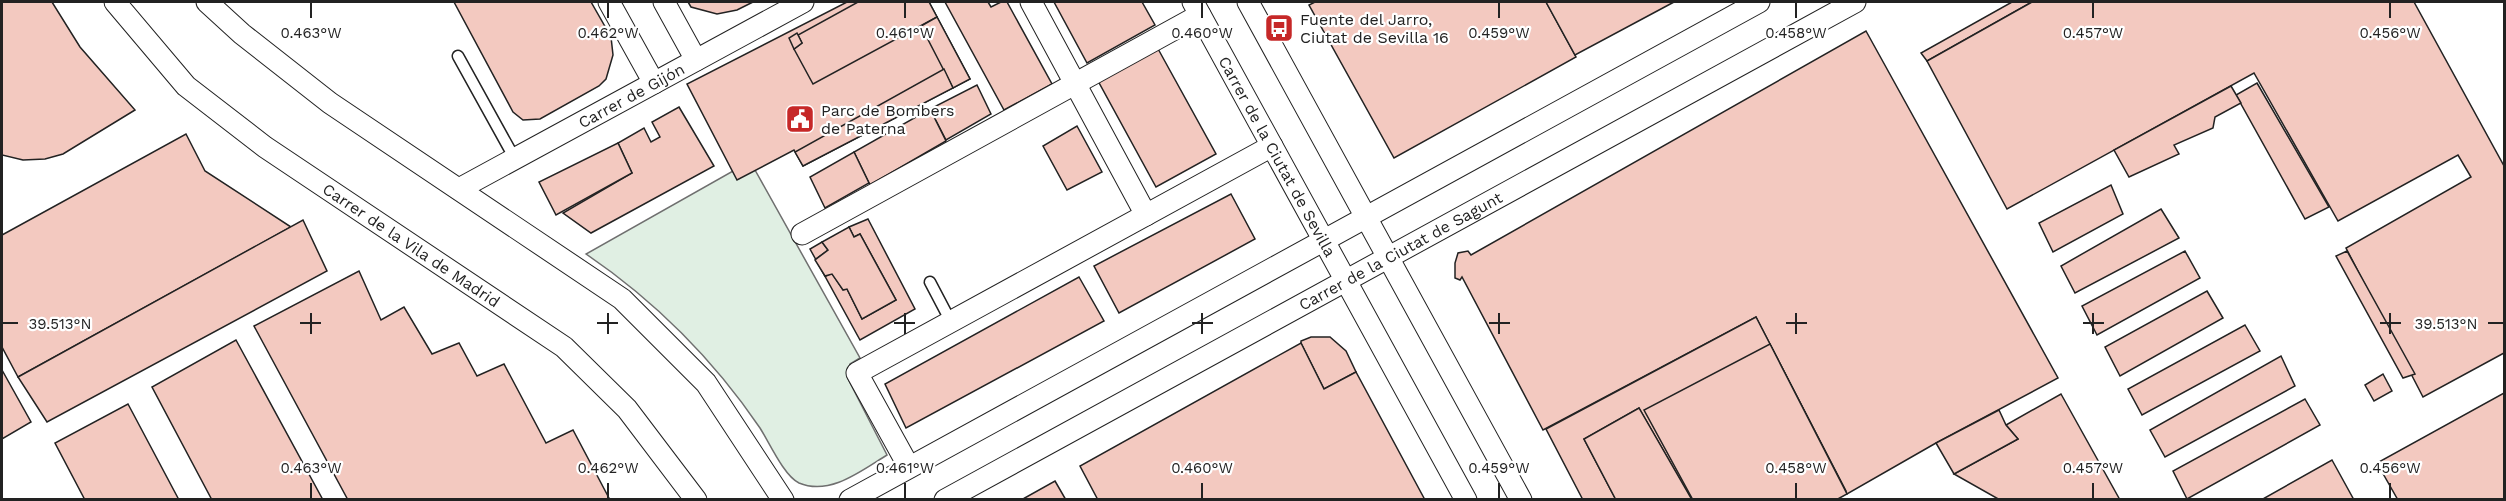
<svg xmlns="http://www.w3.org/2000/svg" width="2506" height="501" viewBox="0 0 2506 501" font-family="'Work Sans',sans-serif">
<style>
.green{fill:#e0efe3;stroke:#6f6f6f;stroke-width:1.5}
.building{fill:#f3c9c0;stroke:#222;stroke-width:1.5}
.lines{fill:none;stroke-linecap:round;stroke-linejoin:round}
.lane-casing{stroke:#222;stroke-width:13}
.street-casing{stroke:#222;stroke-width:23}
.lane{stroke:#fff;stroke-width:10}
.street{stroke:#fff;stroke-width:21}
.ticks{fill:none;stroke:#222;stroke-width:2}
.labels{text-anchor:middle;stroke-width:4.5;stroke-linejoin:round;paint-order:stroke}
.poi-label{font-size:16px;fill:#222;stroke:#fff;text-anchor:start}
.street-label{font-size:16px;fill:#222;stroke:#fff}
.ticks-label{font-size:15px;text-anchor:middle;fill:#222;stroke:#fff;stroke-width:4.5;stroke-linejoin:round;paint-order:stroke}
</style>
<rect width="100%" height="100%" fill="#fff"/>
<path class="green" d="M755 170 860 358 850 364 847 377 887 455C861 471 830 496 799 483 784 476 769 442 760 428 713 359 655 301 586 254L733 171Z"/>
<g class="building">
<path d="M2 2H52L80 47 135 110 63 154 45 159 23 160 2 155Z"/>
<path d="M454 2H591L611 37 613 55 606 79 599 86 540 119 523 120 513 112Z"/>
<path d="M688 2H753L737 10 717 14 691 7Z"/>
<path d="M847 2H929L970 79 803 166 794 150 737 180 687 84Z"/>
<path d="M858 2H929L937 17 813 84 794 49 802 43 798 35Z"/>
<path d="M945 2H988L991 7 1001 2H1007L1052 84 1004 110Z"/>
<path d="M1054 2H1142L1155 25 1087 63Z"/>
<path d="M1315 2H1546L1576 57 1394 158 1309 5Z"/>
<path d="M1546 2H1674L1575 55Z"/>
<path d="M2012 2H2032L1927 61 1921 53Z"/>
<path d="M2032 2H2414L2504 166V353L2423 397 2346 248 2471 177 2458 155 2338 221 2254 73 2007 209 1927 61Z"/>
<path d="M937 17 970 79 953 88 921 26Z"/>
<path d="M1866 31 2058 378 1936 443 1847 494 1756 317 1543 430 1462 277 1460 280 1455 278V263L1458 253 1468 251 1471 255Z"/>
<path d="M797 33 802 43 794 49 789 38Z"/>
<path d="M1157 47 1216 154 1156 187 1097 79Z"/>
<path d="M944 69 953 88 803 166 795 152Z"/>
<path d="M2257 83 2329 207 2305 219 2236 95Z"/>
<path d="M977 85 991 114 946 140 930 109Z"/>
<path d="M2231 86 2241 103 2215 117 2213 128 2174 145 2179 154 2129 177 2114 150Z"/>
<path d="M679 107 714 166 591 233 563 213 632 173 618 143 644 128 651 142 660 137 652 122Z"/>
<path d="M930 109 946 141 870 185 854 152Z"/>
<path d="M1077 126 1102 172 1067 190 1043 146Z"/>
<path d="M186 134 205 171 291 227 18 377 2 347V235Z"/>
<path d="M618 143 632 173 556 215 539 182Z"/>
<path d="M854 152 869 183 825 208 810 177Z"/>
<path d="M2111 185 2123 214 2053 252 2039 223Z"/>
<path d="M1231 194 1255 239 1119 313 1094 266Z"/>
<path d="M2161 209 2179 238 2075 293 2061 266Z"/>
<path d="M868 219 915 309 860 340 810 249 822 242 828 250 816 259 826 276 832 273 843 290 847 289 862 319 896 300 860 234 854 237 849 227Z"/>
<path d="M303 220 327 271 47 422 18 377Z"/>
<path d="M849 227 854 237 860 234 896 300 862 319 847 289 843 290 832 274 825 276 815 260 828 250 822 242Z"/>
<path d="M2185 251 2200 278 2097 335 2082 306Z"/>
<path d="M2347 251 2415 374 2403 378 2336 256Z"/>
<path d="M359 271 381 320 404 307 432 354 459 343 477 376 504 364 546 443 573 430 610 500H348L254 326Z"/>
<path d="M1079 277 1104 321 906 428 885 384Z"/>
<path d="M2207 291 2223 318 2120 376 2105 347Z"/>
<path d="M1756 317 1846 491 1830 500H1692L1639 408 1584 439 1616 500H1583L1546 429Z"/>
<path d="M2245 325 2260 351 2142 415 2128 389Z"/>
<path d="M1311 337H1330L1346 351 1356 372 1324 389 1301 343V341Z"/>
<path d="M236 340 323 500H212L152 387Z"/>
<path d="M1301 343 1324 389 1356 372 1425 500H1098L1080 466Z"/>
<path d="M1770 344 1847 494 1836 500H1693L1644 410Z"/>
<path d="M2281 356 2295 386 2165 457 2150 430Z"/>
<path d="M2 370 31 422 2 439Z"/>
<path d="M2383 374 2392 391 2374 401 2365 385Z"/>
<path d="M2504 393V500H2398L2377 463Z"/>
<path d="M2061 394 2120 500H2000L1954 474 2018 439 2006 425Z"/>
<path d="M2305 399 2320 425 2187 499 2173 471Z"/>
<path d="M128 404 179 500H85L55 443Z"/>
<path d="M1639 408 1692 500H1616L1584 439Z"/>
<path d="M1999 410 2006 425 2018 439 1954 474 1936 443Z"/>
<path d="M2332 460 2354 500H2261Z"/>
<path d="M1055 481 1066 500H1021Z"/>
</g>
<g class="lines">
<g class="lane-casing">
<g id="lane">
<path d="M458 56 515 159"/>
<path d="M930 282 951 322"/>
</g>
</g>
<g class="street-casing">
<g id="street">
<path id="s1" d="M115 2 186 86 265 147 564 347 627 409 696 500"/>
<path d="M207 2 242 34 330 103 622 299 706 383 783 500"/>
<path d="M609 2 654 83"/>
<path d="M664 2 696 60"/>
<path d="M1031 2 1146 215"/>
<path id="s2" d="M1193 2 1466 500"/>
<path d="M1248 2 1521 500"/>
<path id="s3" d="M459 189 803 2"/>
<path d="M802 234 1200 15"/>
<path d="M909 467 857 373 1272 146"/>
<path d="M850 500 1759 2"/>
<path id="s4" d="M945 500 1855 2"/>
</g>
</g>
<use href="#lane" class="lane"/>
<use href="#street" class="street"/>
</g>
<path class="ticks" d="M311 3V18M608 3V18M905 3V18M1202 3V18M1499 3V18M1796 3V18M2093 3V18M2390 3V18M311 313V334M608 313V334M905 313V334M1202 313V334M1499 313V334M1796 313V334M2093 313V334M2390 313V334M3 323H18M300 323H321M597 323H618M894 323H915M1192 323H1213M1489 323H1510M1786 323H1807M2083 323H2104M2380 323H2401M2488 323H2503M311 483V498M608 483V498M905 483V498M1202 483V498M1499 483V498M1796 483V498M2093 483V498M2390 483V498"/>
<defs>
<g id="bus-square" transform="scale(1.5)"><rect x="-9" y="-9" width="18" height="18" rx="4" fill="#c62828" stroke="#fff"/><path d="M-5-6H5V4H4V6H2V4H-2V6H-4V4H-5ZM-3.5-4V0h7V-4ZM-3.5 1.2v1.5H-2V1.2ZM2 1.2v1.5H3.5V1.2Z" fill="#fff"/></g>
<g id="civic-square" transform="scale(1.5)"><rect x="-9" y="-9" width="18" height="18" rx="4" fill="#c62828" stroke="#fff"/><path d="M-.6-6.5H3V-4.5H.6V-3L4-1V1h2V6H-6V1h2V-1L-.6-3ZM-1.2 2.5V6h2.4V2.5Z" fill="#fff"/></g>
</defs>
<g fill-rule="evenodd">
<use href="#bus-square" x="1279" y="28"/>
<use href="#civic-square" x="800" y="119"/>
</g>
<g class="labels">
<g class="poi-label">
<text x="1300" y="25">Fuente del Jarro,<tspan x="1300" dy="18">Ciutat de Sevilla 16</tspan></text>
<text x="821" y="116">Parc de Bombers<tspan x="821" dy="18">de Paterna</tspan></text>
</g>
<g class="street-label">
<text dy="6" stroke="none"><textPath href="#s3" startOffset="196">Carrer de Gijón</textPath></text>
<text dy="6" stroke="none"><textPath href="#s2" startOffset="176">Carrer de la Ciutat de Sevilla</textPath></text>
<text dy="6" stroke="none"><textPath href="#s1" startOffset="386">Carrer de la Vila de Madrid</textPath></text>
<text dy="6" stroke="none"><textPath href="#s4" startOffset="519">Carrer de la Ciutat de Sagunt</textPath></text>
</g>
</g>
<g class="ticks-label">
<text x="311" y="38">0.463°W</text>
<text x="608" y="38">0.462°W</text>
<text x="905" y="38">0.461°W</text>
<text x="1202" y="38">0.460°W</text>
<text x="1499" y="38">0.459°W</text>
<text x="1796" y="38">0.458°W</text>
<text x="2093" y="38">0.457°W</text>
<text x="2390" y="38">0.456°W</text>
<text x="60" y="329">39.513°N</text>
<text x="2446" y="329">39.513°N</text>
<text x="311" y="473">0.463°W</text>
<text x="608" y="473">0.462°W</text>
<text x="905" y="473">0.461°W</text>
<text x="1202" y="473">0.460°W</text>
<text x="1499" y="473">0.459°W</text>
<text x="1796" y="473">0.458°W</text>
<text x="2093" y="473">0.457°W</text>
<text x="2390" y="473">0.456°W</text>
</g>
<rect width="2506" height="501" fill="none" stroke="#222222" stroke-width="6"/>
</svg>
